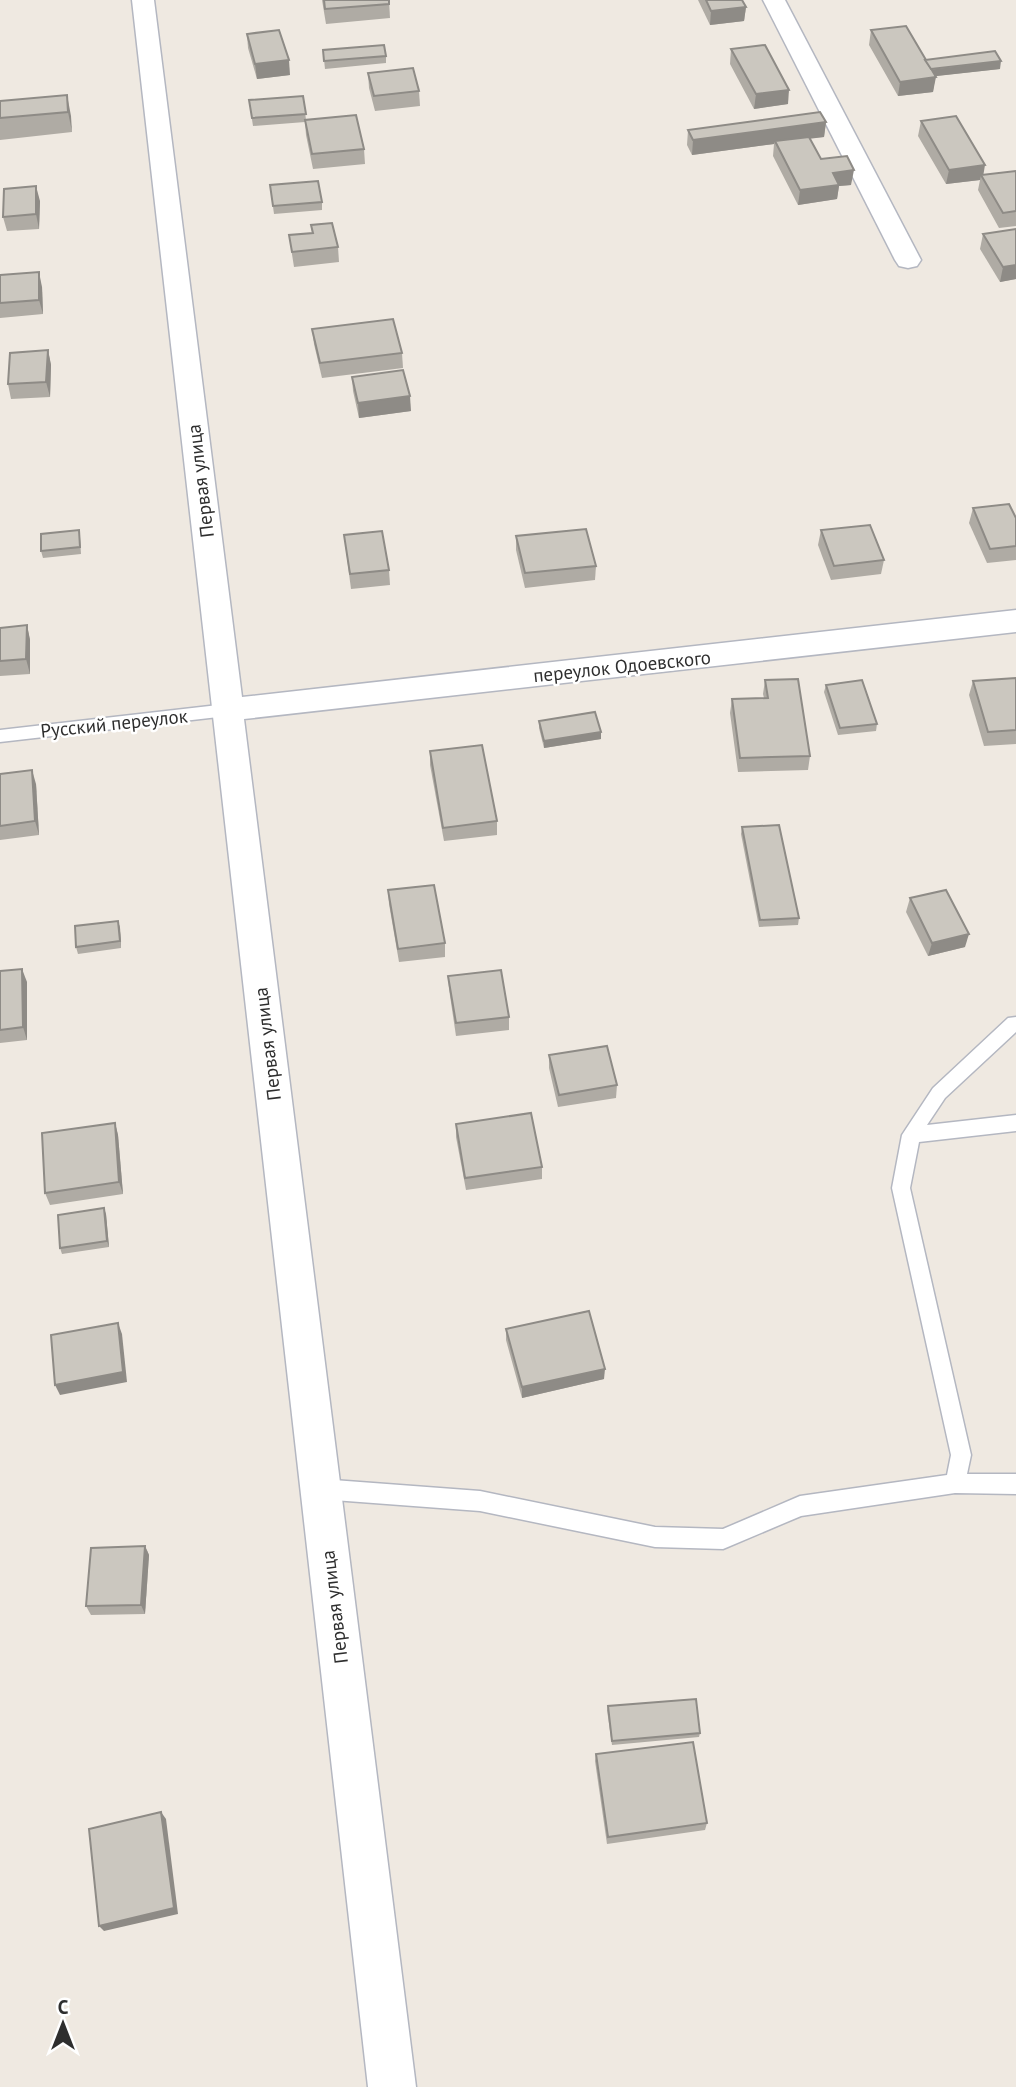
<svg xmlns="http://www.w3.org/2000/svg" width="1016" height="2087" viewBox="0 0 1016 2087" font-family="'PT Sans',sans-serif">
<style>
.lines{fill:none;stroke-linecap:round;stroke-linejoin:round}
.lane-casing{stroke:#b4b7c1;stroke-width:3}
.street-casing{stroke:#b4b7c1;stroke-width:3}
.lane{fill:#fff;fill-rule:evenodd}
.street{fill:#fff;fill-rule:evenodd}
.wall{fill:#afaba4}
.shaded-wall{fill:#8e8b86}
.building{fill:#cbc7bf;stroke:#8e8b86;stroke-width:2}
.labels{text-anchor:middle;stroke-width:5;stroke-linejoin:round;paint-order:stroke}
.street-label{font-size:19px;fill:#2e2e2e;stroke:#fff}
</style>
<rect width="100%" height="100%" fill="#efe9e1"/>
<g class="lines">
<g class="lane-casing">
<g id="lane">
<path d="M227 704 235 710 227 716 0 742V730Z"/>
<path d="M1016 1017V1032L945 1098 927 1125 1016 1115V1131L919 1142 910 1188 971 1455 967 1474H1016V1494L955 1493 801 1516 723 1549 655 1547 480 1511 320 1499 313 1496 310 1489 313 1482 320 1479 480 1491 655 1527 723 1529 800 1496 947 1475 951 1455 892 1188 902 1135 933 1088 1008 1018Z"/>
</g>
</g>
<g class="street-casing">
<g id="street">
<path d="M132 0H154L242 697 1016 610V632L244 719 416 2087H368Z"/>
<path d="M763 0H785L921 260 917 266 908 268 899 266 895 260Z"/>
</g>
</g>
<use href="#lane" class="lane"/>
<use href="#street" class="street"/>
</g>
<g class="wall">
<path d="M322 0H389L390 18 326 24Z"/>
<path d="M698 0H742L746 7 744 21 710 25Z"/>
<path d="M871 30 925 60 1000 69 935 76 933 92 898 96 869 45Z"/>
<path d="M247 34 290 75 257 79 248 48Z"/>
<path d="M731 49 788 104 754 109 730 64Z"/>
<path d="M323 50 386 56V63L325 69Z"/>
<path d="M368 73 419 91 420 106 375 111 369 88Z"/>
<path d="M67 95 72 132 0 140V101Z"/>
<path d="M303 96 306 120 364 149 365 164 313 169 306 135 305 122 253 126 249 100Z"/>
<path d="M921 121 983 175 1016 171V226L999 228 978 190 980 180 946 184 918 136Z"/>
<path d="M826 122 824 137 810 138 821 159 851 185 839 186 837 199 798 205 773 156 774 144 692 155 687 145 688 130Z"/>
<path d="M270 185 322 202V210L274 214Z"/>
<path d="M40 201 39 229 7 231 3 217Z"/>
<path d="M311 225 338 247 339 262 294 267 289 235 312 233Z"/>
<path d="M1016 229V279L1000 282 980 249 983 234Z"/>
<path d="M0 275 42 287 43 314 0 318Z"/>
<path d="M312 329 402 353 403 368 322 378 314 344Z"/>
<path d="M48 350 51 365 50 397 11 399 8 384Z"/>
<path d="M352 377 411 411 359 418 353 391Z"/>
<path d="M973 508 1016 518V560L987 563 969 523Z"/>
<path d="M821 530 884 560 881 574 831 580 818 545Z"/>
<path d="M344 535 389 570 390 585 351 589Z"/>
<path d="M516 536 596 566 595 580 525 588 516 550Z"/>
<path d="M80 537 81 554 43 558 41 551Z"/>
<path d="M27 625 30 640V674L0 676V628Z"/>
<path d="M1016 678V744L984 746 969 695 973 681Z"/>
<path d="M765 680 810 756 808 770 738 772 730 713 732 699 764 698 763 694Z"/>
<path d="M826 685 877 724 876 731 838 735 824 692Z"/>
<path d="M539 721 601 739 544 748 539 728Z"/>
<path d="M430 751 497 821V835L444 841 430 765Z"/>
<path d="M0 774 36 784 39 835 0 840Z"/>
<path d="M742 827 799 918 798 925 759 927 741 834Z"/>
<path d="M388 890 445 943V957L399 962 389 904Z"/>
<path d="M910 898 965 947 928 956 906 912Z"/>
<path d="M118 921 120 928 121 948 78 954 76 947Z"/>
<path d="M0 971 27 982V1040L0 1043Z"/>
<path d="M448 976 509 1017V1030L456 1036 449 989Z"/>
<path d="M549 1055 617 1085 616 1098 558 1107 549 1068Z"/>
<path d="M115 1123 118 1135 123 1194 50 1205 45 1193Z"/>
<path d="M456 1124 542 1167V1179L466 1190 456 1137Z"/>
<path d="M106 1214 109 1247 62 1254 60 1248Z"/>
<path d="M506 1329 604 1379 522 1398 506 1340Z"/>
<path d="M145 1546 149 1555 145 1614 91 1615 86 1606Z"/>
<path d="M608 1706 700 1733 699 1737 612 1745 607 1710Z"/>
<path d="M596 1754 707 1823 705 1830 607 1844 595 1761Z"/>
</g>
<g class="shaded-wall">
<path d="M746 7 744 21 710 25 711 11Z"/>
<path d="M289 60 290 75 257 79 255 64Z"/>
<path d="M1001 61 1000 69 928 77 929 70Z"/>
<path d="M936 77 933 92 898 96 900 82Z"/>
<path d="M789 90 788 104 754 109 756 94Z"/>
<path d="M67 95 71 116 72 132 68 112Z"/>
<path d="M826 122 824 137 776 143 775 141 774 144 692 155 693 140Z"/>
<path d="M985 165 983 177 981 175 980 180 946 184 949 170Z"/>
<path d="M854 170 851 185 839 186 837 199 798 205 800 190 833 173Z"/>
<path d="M36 186 40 201 39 229 36 214Z"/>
<path d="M1016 265V279L1000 282 1003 267Z"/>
<path d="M39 272 42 287 43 314 39 300Z"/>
<path d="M48 350 51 365 50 397 46 382Z"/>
<path d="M410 396 411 411 359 418 358 403Z"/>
<path d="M27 625 30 640V674L26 659Z"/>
<path d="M601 732V739L544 748V741Z"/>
<path d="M32 770 36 784 39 835 35 821Z"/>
<path d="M118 921 120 928 121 948 120 941Z"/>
<path d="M969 934 965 947 928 956 932 943Z"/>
<path d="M22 969 27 982V1040L23 1027Z"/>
<path d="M115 1123 118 1135 123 1194 119 1182Z"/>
<path d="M104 1208 106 1214 109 1247 107 1241Z"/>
<path d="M118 1323 122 1334 127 1382 60 1395 55 1385Z"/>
<path d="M605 1369 604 1379 522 1398V1387Z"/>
<path d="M145 1546 149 1555 145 1614 141 1605Z"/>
<path d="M161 1812 166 1819 178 1914 104 1931 99 1926Z"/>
</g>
<g class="building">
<path d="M324 0H389V4L325 9Z"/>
<path d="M706 0H742L746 7 711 11Z"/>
<path d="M906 26 936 77 900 82 871 30Z"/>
<path d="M279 30 289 60 255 64 247 34Z"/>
<path d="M384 45 386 56 324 61 323 50Z"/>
<path d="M765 45 789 90 756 94 731 49Z"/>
<path d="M995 51 1001 61 931 69 925 60Z"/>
<path d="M413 68 419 91 374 96 368 73Z"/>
<path d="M67 95 68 112 0 118V101Z"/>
<path d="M303 96 306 114 252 118 249 100Z"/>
<path d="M820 112 826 122 693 140 688 130Z"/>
<path d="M356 115 364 149 312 154 305 120Z"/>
<path d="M956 116 985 165 949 170 921 121Z"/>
<path d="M809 137 821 159 847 156 854 170 833 173 839 185 800 190 775 141Z"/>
<path d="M1016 171V211L1003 213 981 175Z"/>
<path d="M318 181 322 202 273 206 270 185Z"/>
<path d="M36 186V214L3 217 4 189Z"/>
<path d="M332 223 338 247 292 252 289 235 313 233 311 225Z"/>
<path d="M1016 229V265L1003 267 983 234Z"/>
<path d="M39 272V300L0 303V275Z"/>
<path d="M393 319 402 353 320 363 312 329Z"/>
<path d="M48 350 46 382 8 384 10 353Z"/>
<path d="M403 370 410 396 358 403 352 377Z"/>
<path d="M1009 504 1016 518V546L990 549 973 508Z"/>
<path d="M870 525 884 560 834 566 821 530Z"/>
<path d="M586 529 596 566 525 573 516 536Z"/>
<path d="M79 530 80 547 41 551V534Z"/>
<path d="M382 531 389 570 350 574 344 535Z"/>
<path d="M27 625 26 659 0 661V628Z"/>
<path d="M1016 678V730L988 732 973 681Z"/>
<path d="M798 679 810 756 740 758 732 699 768 698 765 680Z"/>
<path d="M862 680 877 724 840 728 826 685Z"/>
<path d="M595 712 601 732 544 741 539 721Z"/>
<path d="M482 745 497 821 443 828 430 751Z"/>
<path d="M32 770 35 821 0 826V774Z"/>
<path d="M779 825 799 918 760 920 742 827Z"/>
<path d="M434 885 445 943 398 949 388 890Z"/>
<path d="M946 890 969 934 932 943 910 898Z"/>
<path d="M118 921 120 941 76 947 75 926Z"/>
<path d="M22 969 23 1027 0 1030V971Z"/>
<path d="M501 970 509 1017 456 1023 448 976Z"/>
<path d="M607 1046 617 1085 559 1095 549 1055Z"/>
<path d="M531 1113 542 1167 465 1178 456 1124Z"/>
<path d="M115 1123 119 1182 45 1193 42 1133Z"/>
<path d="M104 1208 107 1241 60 1248 58 1215Z"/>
<path d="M589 1311 605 1369 522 1387 506 1329Z"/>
<path d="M118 1323 123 1372 55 1385 51 1335Z"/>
<path d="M145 1546 141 1605 86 1606 91 1548Z"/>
<path d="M696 1699 700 1733 612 1741 608 1706Z"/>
<path d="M693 1742 707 1823 608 1837 596 1754Z"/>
<path d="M161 1812 174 1908 99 1926 89 1829Z"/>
</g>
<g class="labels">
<g class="street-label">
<text transform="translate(200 481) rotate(-97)" y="7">Первая улица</text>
<text transform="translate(622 666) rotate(-6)" y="7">переулок Одоевского</text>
<text transform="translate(114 723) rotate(-6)" y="7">Русский переулок</text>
<text transform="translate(267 1044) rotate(-97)" y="7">Первая улица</text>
<text transform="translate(334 1607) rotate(-97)" y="7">Первая улица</text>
</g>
</g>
<g transform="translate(63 2024)" stroke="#ffffff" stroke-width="5" paint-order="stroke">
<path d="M0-5L12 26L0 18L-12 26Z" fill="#2e2e2e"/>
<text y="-10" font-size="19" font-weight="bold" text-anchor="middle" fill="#2e2e2e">С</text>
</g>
</svg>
